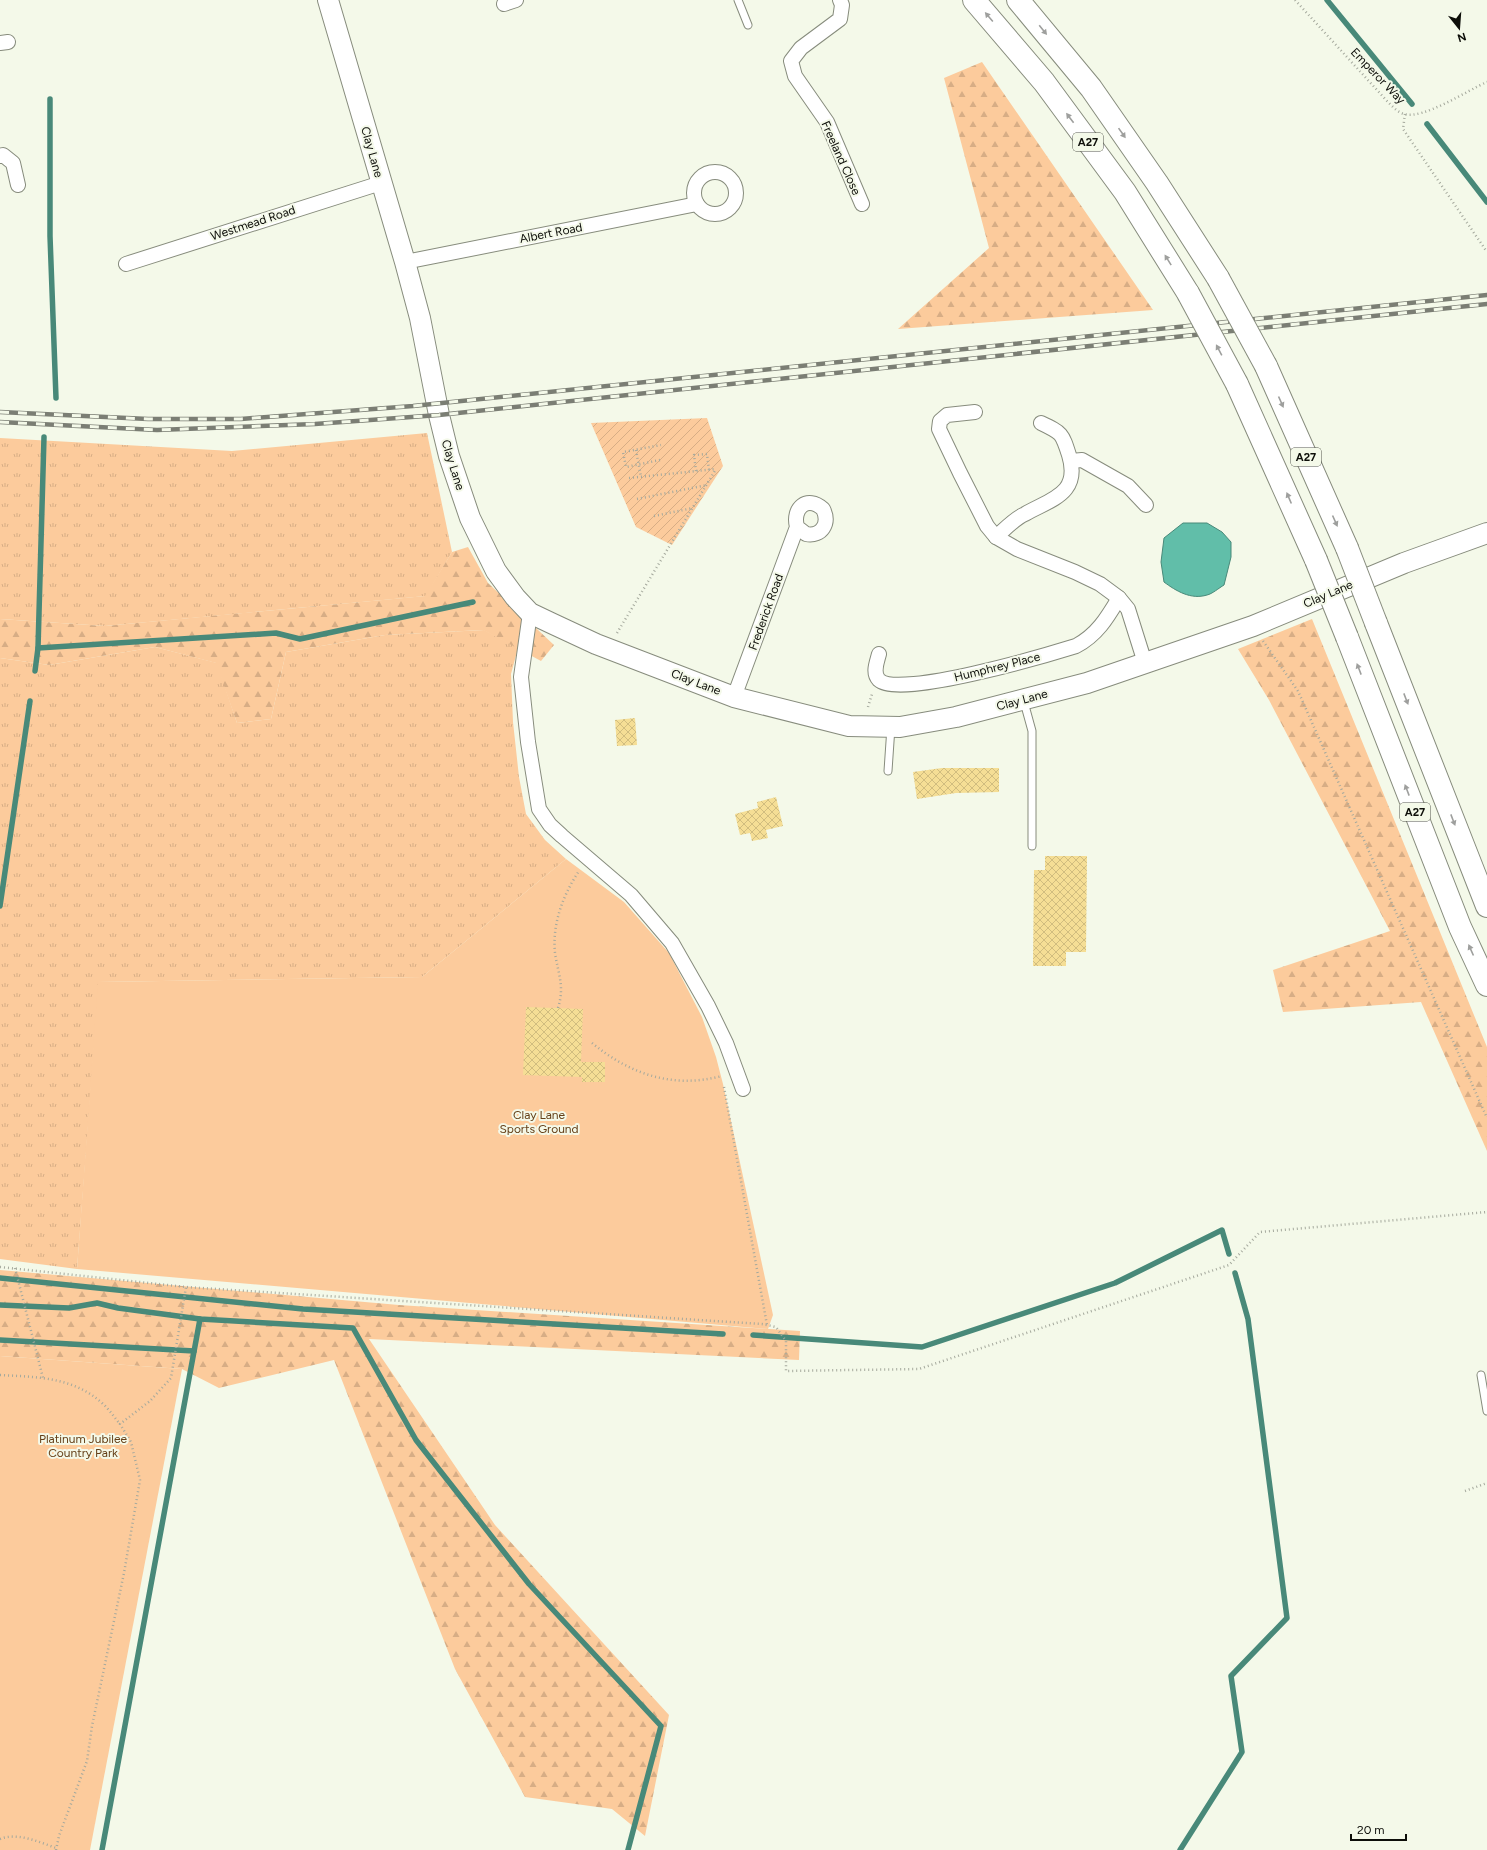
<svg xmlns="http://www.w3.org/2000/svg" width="1487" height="1850" viewBox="0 0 1487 1850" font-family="Figtree,sans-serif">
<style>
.grass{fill:url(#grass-tufts)}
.forest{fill:url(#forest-firs)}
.park{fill:#fccb9c}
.garden{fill:url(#garden-furrows)}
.water{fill:#61bea9;stroke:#488979}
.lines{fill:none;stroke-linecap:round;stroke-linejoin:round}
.stream{stroke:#488979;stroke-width:5.5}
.building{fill:url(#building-cross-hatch)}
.lane-casing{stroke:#878c7d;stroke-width:9}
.street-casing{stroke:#878c7d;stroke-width:16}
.secondary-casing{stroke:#878c7d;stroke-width:22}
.highway-casing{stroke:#878c7d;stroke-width:24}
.path{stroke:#a5a99d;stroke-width:2.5;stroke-dasharray:1 3;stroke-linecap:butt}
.lane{stroke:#fff;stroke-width:7}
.street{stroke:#fff;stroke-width:14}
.secondary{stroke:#fff;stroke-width:20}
.highway{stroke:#fff;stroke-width:22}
.rail-casing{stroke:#7b7e74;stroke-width:4.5}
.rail{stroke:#f4f9e9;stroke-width:3;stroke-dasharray:9;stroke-linecap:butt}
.highway-bridge-casing{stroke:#878c7d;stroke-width:24;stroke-linecap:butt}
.highway-bridge{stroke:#fff;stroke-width:22}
.oneway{fill:#9e9f9d}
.labels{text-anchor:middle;stroke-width:4;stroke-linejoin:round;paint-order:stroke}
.shield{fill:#f4f9e9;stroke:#52544c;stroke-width:1}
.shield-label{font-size:11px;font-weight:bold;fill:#0d0e09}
.street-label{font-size:12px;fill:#0d0e09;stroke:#f4f9e9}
.park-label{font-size:12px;fill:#654018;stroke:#f4f9e9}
</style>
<defs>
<pattern id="grass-tufts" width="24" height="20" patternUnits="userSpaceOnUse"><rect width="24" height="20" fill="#fccb9c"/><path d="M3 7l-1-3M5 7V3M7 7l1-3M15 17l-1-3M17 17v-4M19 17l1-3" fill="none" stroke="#d7ad85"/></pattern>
<pattern id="forest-firs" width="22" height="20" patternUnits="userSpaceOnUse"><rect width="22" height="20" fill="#fccb9c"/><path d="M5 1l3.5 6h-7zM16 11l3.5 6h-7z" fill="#d7ad85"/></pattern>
<pattern id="garden-furrows" width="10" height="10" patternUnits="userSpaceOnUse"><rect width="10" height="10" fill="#fccb9c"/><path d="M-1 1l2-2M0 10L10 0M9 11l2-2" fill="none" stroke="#d7ad85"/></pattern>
<pattern id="building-cross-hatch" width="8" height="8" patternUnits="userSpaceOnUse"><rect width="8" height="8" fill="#f5de95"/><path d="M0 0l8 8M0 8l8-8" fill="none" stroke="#d1bd7f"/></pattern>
</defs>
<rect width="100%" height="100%" fill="#f4f9e9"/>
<g class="grass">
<path d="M427 433 452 552 426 596 105 626 0 619V438L232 451Z"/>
<path d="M484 630 518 648 511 674 513 722 519 777 526 814 545 840 566 859 422 977 99 982 77 1269 0 1259V658L49 665 155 647 217 663 237 723 271 719 286 652 385 635Z"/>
</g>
<g class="forest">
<path d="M982 62 1153 310 898 329 989 248 944 78Z"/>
<path d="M468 547 488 583 554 645 541 661 483 630 385 635 286 652 271 719 237 723 216 663 155 647 49 665 0 658V619L105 626 425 596 452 552Z"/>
<path d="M1312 619 1487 1047V1151L1421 1002 1283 1012 1273 970 1390 931 1269 700 1238 649Z"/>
<path d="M0 1270 399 1305 800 1331 799 1360 369 1339 495 1525 669 1715 645 1836 612 1809 525 1797 455 1669 334 1360 219 1388 182 1369 0 1356Z"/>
</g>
<g class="park">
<path d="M566 859 624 902 669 953 702 1017 716 1057 723 1084 773 1315 768 1329 77 1269 98 982 422 977Z"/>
<path d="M0 1356 182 1369 90 1850H0Z"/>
</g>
<path class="garden" d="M707 418 723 466 672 545 636 527 591 423Z"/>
<path class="water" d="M1183 523H1207L1222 532 1231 542V557L1224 585C1219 588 1212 594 1207 595 1191 600 1176 591 1164 582L1161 562 1164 538Z"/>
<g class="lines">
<g class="stream">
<path d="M1327 0 1412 104"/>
<path d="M50 99V236L56 398"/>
<path d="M1427 124 1487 202"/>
<path d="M38 648 276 633 300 639 473 602"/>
<path d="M35 671 38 648 44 437"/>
<path d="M0 906 30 701"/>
<path d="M0 1278 303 1309 723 1334"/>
<path d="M0 1305 69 1308 97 1303 118 1308 200 1319 353 1328 416 1440 529 1584 661 1726 628 1850"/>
<path d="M753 1335 922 1347 1115 1283 1222 1230 1229 1254"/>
<path d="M0 1340 194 1351"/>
<path d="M102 1850 200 1319"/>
<path d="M1180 1850 1242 1752 1231 1676 1287 1618 1248 1319 1235 1273"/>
</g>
</g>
<g class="building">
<path d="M635 718 637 745 617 746 615 720Z"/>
<path d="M942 768H999V792L956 793 917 799 913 772Z"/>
<path d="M776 797 783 826 766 830 768 838 752 841 750 833 740 835 735 814 758 808 757 802Z"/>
<path d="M1045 856H1087L1086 952H1066V966H1033L1034 870H1045Z"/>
<path d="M526 1007 583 1009 581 1062H605V1082H582V1077L523 1075Z"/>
</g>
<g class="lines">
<g class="lane-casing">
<g id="lane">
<path d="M738 0 748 25"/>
<path d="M1024 702 1032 731V846"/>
<path d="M888 771 891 727"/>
<path d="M1481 1375 1487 1411"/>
</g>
</g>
<g class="street-casing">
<g id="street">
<path d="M840 0 842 5 840 19 801 48 791 61 795 76 827 122 862 204"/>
<path d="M504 4 516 0"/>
<path d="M0 43 8 42"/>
<path d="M0 156 3 155 13 163 18 185"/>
<circle cx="715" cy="193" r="21"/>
<path d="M405 262 697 204"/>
<path d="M126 264 381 183"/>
<path d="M975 412 947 415 940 421 939 429 960 473 987 526 996 537 1017 549 1075 572 1100 584 1119 598 1128 609 1145 663"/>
<path d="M1071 461 1082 460 1128 486 1146 505"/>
<path d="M996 537C1005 529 1014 519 1025 514 1051 499 1081 494 1069 455 1062 433 1062 433 1041 423"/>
<path d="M530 613 521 677 528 742 539 809 550 825 562 836 631 895 672 943 708 1006 726 1043 743 1089"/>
<path d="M879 654C877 662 872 673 879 680 899 699 1047 655 1076 646 1097 635 1107 618 1119 598"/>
<path d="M734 697 797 527C792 508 807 495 823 509 830 523 822 537 806 534L797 527"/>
</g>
</g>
<g class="secondary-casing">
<path id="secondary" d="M328 0 405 262 420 318 439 415 449 456 470 518 496 571 515 597 530 613 551 623 596 644 734 697 849 726 900 727 956 717 1087 683 1253 626 1404 563 1487 533"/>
</g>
<g class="highway-casing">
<g id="highway">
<path d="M974 0 1044 82 1125 192 1188 293"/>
<path d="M1018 0 1091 88 1157 183 1218 278"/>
<path d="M1266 366 1347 548"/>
<path d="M1237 384 1316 560"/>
<path d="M1376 623 1487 906"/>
<path d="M1347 637 1460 927 1487 985"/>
</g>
</g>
<g class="path">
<path d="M1295 0 1387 101C1392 106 1397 112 1404 114 1423 120 1468 90 1487 82"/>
<path d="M1405 114 1403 129 1487 252"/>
<path d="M636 450 641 477"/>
<path d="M660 460 626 467 623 452 661 445"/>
<path d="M696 471 694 455 707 454 709 470"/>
<path d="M629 478 716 469"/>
<path d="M637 499 707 485"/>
<path d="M654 516 693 508"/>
<path d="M617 633 716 469"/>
<path d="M1263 641 1298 691 1487 1118"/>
<path d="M868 707 872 694"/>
<path d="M558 1008C565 986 558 974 555 953 552 924 563 895 579 871"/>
<path d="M592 1043C630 1074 672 1089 722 1076"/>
<path d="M724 1087 767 1325"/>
<path d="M0 1267 186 1287 762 1324 776 1327 786 1341V1371L919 1369 1229 1265 1260 1232 1487 1212"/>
<path d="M15 1268 43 1378"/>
<path d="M0 1375C37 1377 73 1377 102 1403 109 1409 114 1417 120 1424"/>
<path d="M1465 1491 1487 1483"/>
<path d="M0 1839C18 1832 39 1842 56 1848"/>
<path d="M56 1850 59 1836 87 1761 92 1726 124 1573 140 1480 131 1442 120 1424 150 1401 171 1378 186 1287"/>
</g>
<use href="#lane" class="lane"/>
<use href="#street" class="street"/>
<use href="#secondary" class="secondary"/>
<use href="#highway" class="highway"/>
<g class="rail-casing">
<g id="rail">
<path d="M0 412 148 419H241L413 406 1487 295"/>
<path d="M0 422 157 430 315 424 439 415 1487 304"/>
</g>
</g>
<use href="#rail" class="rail"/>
<g class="highway-bridge-casing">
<g id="highway-bridge">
<path d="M1218 278 1266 366"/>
<path d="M1188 293 1237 384"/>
<path d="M1347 548 1376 623"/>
<path d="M1316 560 1347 637"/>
</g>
</g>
<use href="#highway-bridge" class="highway-bridge"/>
</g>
<defs><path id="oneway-solid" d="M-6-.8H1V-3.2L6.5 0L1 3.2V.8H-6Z"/></defs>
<g class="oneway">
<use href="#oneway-solid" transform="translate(989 17) rotate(-130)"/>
<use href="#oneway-solid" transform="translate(1043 30) rotate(51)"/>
<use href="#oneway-solid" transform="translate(1070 118) rotate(-127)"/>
<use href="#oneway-solid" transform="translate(1122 133) rotate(55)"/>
<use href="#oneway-solid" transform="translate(1168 260) rotate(-122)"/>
<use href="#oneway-solid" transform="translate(1219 350) rotate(-118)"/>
<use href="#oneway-solid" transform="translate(1281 402) rotate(66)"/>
<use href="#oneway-solid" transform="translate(1289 498) rotate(-113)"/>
<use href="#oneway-solid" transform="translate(1335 521) rotate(66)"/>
<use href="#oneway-solid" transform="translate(1359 669) rotate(-111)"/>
<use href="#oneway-solid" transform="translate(1406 699) rotate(69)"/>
<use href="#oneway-solid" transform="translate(1407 790) rotate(-111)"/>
<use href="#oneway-solid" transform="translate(1453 820) rotate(69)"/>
<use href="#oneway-solid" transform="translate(1471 950) rotate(-114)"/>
</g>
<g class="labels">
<g class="shield">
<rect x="1073" y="133" width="30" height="18" rx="3"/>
<rect x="1291" y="448" width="30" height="18" rx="3"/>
<rect x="1400" y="803" width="30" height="18" rx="3"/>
</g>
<g class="shield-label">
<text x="1088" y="146">A27</text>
<text x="1306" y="461">A27</text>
<text x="1415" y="816">A27</text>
</g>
<g class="street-label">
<text transform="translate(1378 76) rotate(46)" y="4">Emperor Way</text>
<text transform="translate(372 152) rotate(74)" y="4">Clay Lane</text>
<text transform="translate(841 158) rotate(66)" y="4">Freeland Close</text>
<text transform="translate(253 223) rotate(-18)" y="4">Westmead Road</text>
<text transform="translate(551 233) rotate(-11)" y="4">Albert Road</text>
<text transform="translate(453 465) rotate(73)" y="4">Clay Lane</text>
<text transform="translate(1328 594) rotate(-23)" y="4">Clay Lane</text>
<text transform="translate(766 612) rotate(-70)" y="4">Frederick Road</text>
<text transform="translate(997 667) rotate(-14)" y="4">Humphrey Place</text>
<text transform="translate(696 682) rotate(21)" y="4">Clay Lane</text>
<text transform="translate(1022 700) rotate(-15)" y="4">Clay Lane</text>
</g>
<g class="park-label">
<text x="539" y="1119">Clay Lane<tspan x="539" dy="14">Sports Ground</tspan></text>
<text x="83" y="1443">Platinum Jubilee<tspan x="83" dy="14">Country Park</tspan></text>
</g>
</g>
<g transform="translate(1459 28) rotate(163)" stroke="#f4f9e9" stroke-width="3" paint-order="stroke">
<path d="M0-3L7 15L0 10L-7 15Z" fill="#0d0e09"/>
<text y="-6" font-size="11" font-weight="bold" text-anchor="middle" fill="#0d0e09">N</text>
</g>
<path d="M1351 1834v6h55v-6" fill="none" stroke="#0d0e09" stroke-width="2"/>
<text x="1357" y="1834" font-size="12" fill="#0d0e09" stroke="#f4f9e9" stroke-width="3" paint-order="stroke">20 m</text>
</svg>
